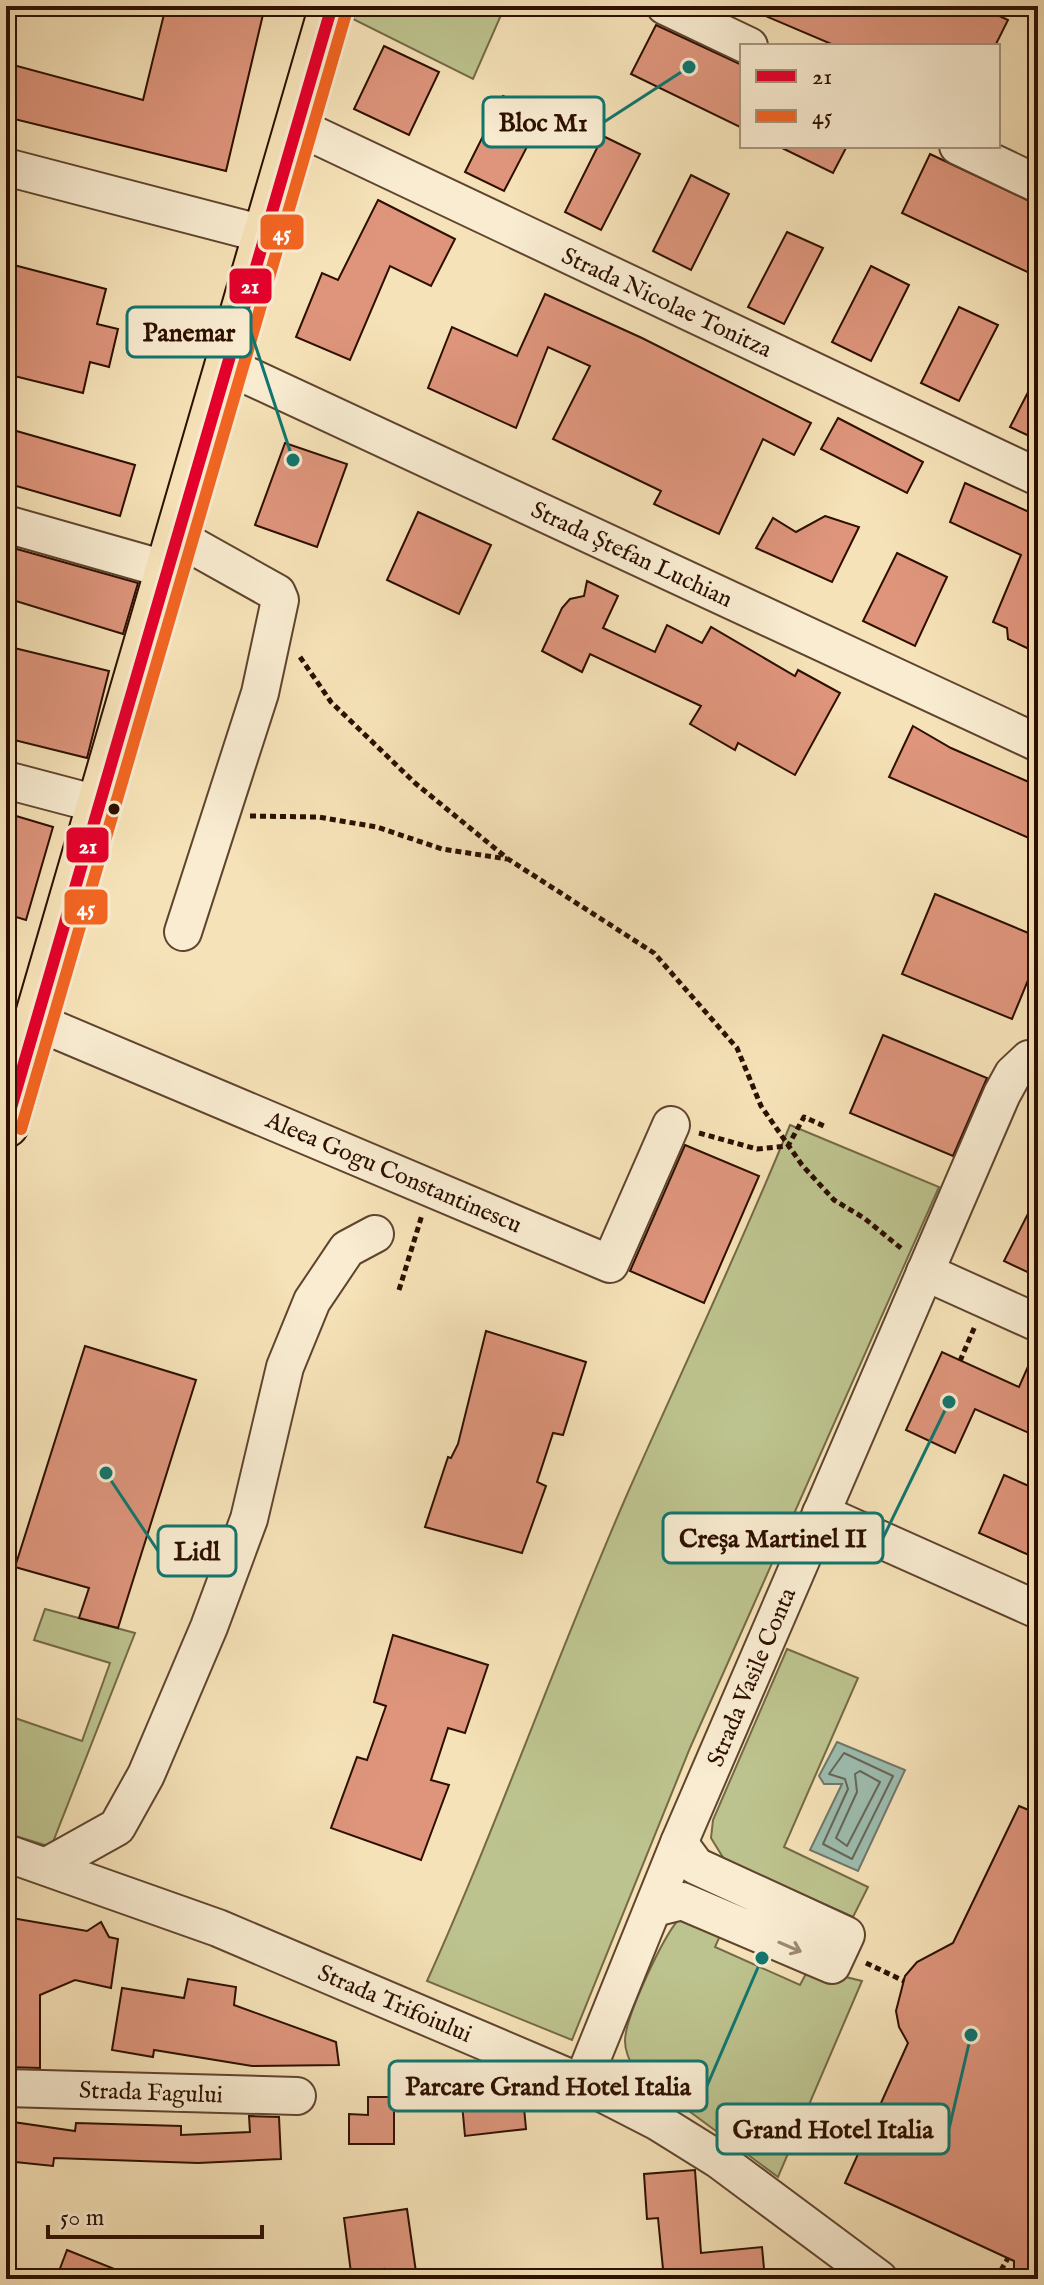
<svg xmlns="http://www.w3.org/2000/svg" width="1044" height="2285" viewBox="0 0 1044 2285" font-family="'IM FELL English',serif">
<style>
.green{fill:#bdc38e;stroke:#756947;stroke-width:2}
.water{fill:#9dbdb0;stroke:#70776a;stroke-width:2}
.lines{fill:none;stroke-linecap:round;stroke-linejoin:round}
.shore{stroke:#656658;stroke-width:2}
.building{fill:#de957c;stroke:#2d0f00;stroke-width:2}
.minor-casing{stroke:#5f442e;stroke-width:40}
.major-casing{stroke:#2d0f00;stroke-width:48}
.path{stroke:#2d0f00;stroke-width:5;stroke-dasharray:6 4;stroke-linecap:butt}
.minor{stroke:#f9ecd1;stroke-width:36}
.major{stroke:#f6e2b8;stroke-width:44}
.bus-1-casing{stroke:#f9ecd1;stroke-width:18}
.bus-2-casing{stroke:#f9ecd1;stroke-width:18}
.bus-1{stroke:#e4002b;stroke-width:12}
.bus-2{stroke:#f26522;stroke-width:12}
.oneway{stroke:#9d8973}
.bus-dot{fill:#2d0f00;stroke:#f9ecd1;stroke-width:3}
.labels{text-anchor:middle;stroke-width:6;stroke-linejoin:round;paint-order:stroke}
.street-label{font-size:24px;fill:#2d0f00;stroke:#f9ecd1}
.leader{fill:none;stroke:#0f766e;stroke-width:3}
.callout-dot{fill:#0f766e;stroke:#f9ecd1;stroke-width:3}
.callout{fill:#f9ecd1;stroke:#0f766e;stroke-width:3}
.callout-label{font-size:26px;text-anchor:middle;font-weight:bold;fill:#2d0f00}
.line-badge{stroke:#f9ecd1;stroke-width:3}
.badge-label{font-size:22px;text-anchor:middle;font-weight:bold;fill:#fff}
</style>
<rect width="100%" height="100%" fill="#f6e2b8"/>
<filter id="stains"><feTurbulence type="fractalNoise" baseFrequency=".0025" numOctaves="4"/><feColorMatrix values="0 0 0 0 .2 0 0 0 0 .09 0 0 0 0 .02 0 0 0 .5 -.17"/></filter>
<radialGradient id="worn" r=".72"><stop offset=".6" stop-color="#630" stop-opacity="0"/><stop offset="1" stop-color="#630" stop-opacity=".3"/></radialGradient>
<g class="green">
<path d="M357 6H505L473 79 353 19Z"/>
<path d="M790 1125 939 1187 690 1748 572 2040 427 1981C500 1819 558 1652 629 1490 683 1368 740 1248 790 1125Z"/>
<path d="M45 1609 135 1633 51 1847 6 1833V1715L82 1741 110 1663 34 1640Z"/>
<path d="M787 1649 858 1678 784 1847 868 1887 853 1917 724 1859 711 1838 713 1820Z"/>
<path d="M679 1919 723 1929 715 1947 800 1985 809 1968 862 1981 778 2177 635 2071C630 2061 625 2052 625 2041 625 2017 663 1937 679 1919Z"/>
</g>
<path class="water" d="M837 1742 905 1770 858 1871 810 1850 842 1784H824L819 1776Z"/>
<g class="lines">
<g class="shore">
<path d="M844 1753 893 1776 852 1859 823 1844 848 1789 845 1779 829 1774Z"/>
<path d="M860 1771 880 1782 847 1846 836 1838 857 1792 855 1774Z"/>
</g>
</g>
<g class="building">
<path d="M166 6H265L226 171 6 117V63L143 100Z"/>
<path d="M742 6H978L1008 20 995 46H836Z"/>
<path d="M656 25 742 65V128L631 74Z"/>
<path d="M384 46 439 72 409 135 354 109Z"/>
<path d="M503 96 543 116 504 191 465 172Z"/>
<path d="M603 136 640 154 601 230 565 212Z"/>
<path d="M778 146H847L833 173Z"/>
<path d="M930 154 1038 205V277L902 213Z"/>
<path d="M691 175 729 194 691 270 653 251Z"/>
<path d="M378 200 455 239 431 286 390 266 350 360 296 337 322 273 338 280Z"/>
<path d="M787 232 823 248 784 324 748 307Z"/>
<path d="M6 263 106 289 97 324 118 329 109 367 90 362 83 393 6 374Z"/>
<path d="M871 266 909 285 871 361 832 342Z"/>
<path d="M545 294 642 338 811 423 794 455 763 439 719 534 654 504 661 491 553 439 590 366 548 347 516 428 428 388 452 327 517 356Z"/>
<path d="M959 307 998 325 959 401 921 383Z"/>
<path d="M1038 373V440L1010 427Z"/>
<path d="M838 418 923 462 907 493 821 449Z"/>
<path d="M6 428 135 465 120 516 6 483Z"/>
<path d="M285 443 347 464 317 547 255 525Z"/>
<path d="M965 483 1038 516V638L1027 648 1008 639 1007 628 993 622 1021 555 950 522Z"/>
<path d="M418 512 491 545 459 614 387 580Z"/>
<path d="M825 516 859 527 832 582 756 548 773 518 796 532Z"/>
<path d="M6 546 138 583 123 634 6 598Z"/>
<path d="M897 553 947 577 915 646 863 621Z"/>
<path d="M587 581 618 596 603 628 655 652 667 625 702 643 711 627 795 676 798 670 840 693 795 775 738 743 735 750 690 724 701 706 590 654 582 672 542 651 562 608 570 599 584 596Z"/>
<path d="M6 646 109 671 87 758 6 738Z"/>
<path d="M913 726 951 748 1038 786V842L889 777Z"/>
<path d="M6 813 53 827 26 920 6 914Z"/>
<path d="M935 894 1038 937V956L1012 1019 902 974Z"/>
<path d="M883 1035 987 1078 953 1156 850 1113Z"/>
<path d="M685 1145 759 1176 704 1303 630 1271Z"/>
<path d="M1038 1194V1277L1004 1261Z"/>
<path d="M486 1331 586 1362 563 1435 553 1433 537 1482 546 1486 522 1553 425 1527 448 1457 451 1458 458 1444Z"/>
<path d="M1038 1344V1437L975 1409 955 1453 906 1430 942 1352 1019 1387Z"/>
<path d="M85 1346 196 1380 118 1628 79 1618 89 1588 15 1567Z"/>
<path d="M1004 1475 1038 1490V1559L979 1533Z"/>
<path d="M393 1635 488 1665 465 1733 448 1728 431 1780 449 1785 421 1860 331 1828 357 1757 367 1760 386 1706 374 1702Z"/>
<path d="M1019 1806 1038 1814V2279H1014V2261L845 2183 908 2043 899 2027 896 2011 905 1976 917 1962 953 1943Z"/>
<path d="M6 1917 87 1931 101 1922 109 1937 118 1939 111 1988 75 1980 40 1995V2068L6 2067Z"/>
<path d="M188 1979 236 1987 234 2005 336 2042 339 2065 252 2066 154 2050 153 2057 112 2050 122 1988 184 1998Z"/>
<path d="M522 2086 526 2129 465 2136 461 2093Z"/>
<path d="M368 2097H394V2144H349V2114L368 2115Z"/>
<path d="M249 2116 279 2117 281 2159 198 2163 54 2158 53 2166 6 2161V2121L75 2131 76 2123 181 2126V2135L250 2132Z"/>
<path d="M695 2170 701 2253 762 2247 765 2279H664L658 2218 647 2219 644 2174Z"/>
<path d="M407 2209 417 2279H384V2269L351 2273 344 2218Z"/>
<path d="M67 2250 137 2278 136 2279H56Z"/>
</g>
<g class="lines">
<g class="minor-casing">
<g id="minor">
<path d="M665 6 749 46"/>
<path d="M296 126 1038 477"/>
<path d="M958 146 1038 184"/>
<path d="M6 167 263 234"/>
<path d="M225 365 1038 743"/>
<path d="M6 524 168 570"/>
<path d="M177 537 277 593 280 600 260 693 183 932"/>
<path d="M6 780 101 805"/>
<path d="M37 1022 610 1264 671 1125"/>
<path d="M925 1272 1038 1323"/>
<path d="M821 1513 1038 1610"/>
<path d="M6 1853 218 1928 582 2083 658 2122 719 2160 879 2279"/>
<path d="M47 1866 117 1827 146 1775 209 1627 249 1519 285 1367 312 1301 347 1249 375 1234"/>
<path d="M654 1908 682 1901 832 1965 846 1935 696 1866 679 1843"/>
<path d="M582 2083 679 1843 1002 1094 1013 1074 1029 1059 1038 1060"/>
<path d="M6 2088 297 2096"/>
</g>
</g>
<g class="major-casing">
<path id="major" d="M6 1125 332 6"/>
</g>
<g class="path">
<path d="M300 657 331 702 415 783 508 859 654 953 737 1048 761 1106 802 1165 834 1200 864 1218 902 1249"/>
<path d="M250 816 318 817 377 827 442 849 507 859"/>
<path d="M699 1133 757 1149 788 1146 804 1117 824 1126"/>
<path d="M399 1290 422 1215"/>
<path d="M960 1361 975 1326"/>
<path d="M866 1963 904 1981"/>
<path d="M996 2279 1008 2258"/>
</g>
<use href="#minor" class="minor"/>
<use href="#major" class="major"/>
<g class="bus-1-casing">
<path id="bus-1" d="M6 1125 332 6"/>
</g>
<g class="bus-2-casing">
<path id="bus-2" d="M21 1129 347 10"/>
</g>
<use href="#bus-1" class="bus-1"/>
<use href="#bus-2" class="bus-2"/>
</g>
<defs><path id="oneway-shaft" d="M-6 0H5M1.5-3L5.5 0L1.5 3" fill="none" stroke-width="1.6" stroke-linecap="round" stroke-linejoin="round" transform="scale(2)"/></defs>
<use class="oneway" href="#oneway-shaft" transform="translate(790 1947) rotate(23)"/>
<circle class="bus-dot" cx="114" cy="809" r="7"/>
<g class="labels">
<g class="street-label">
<text transform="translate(667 302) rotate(25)" y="8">Strada Nicolae Tonitza</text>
<text transform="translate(632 554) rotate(25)" y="8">Strada Ștefan Luchian</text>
<text transform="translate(394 1172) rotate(23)" y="8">Aleea Gogu Constantinescu</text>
<text transform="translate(751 1677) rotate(-67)" y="8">Strada Vasile Conta</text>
<text transform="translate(395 2003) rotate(23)" y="8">Strada Trifoiului</text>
<text transform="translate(151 2092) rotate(2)" y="8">Strada Fagului</text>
</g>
</g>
<path class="leader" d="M689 67L604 122M293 460L251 332M949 1402L883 1538M106 1473L158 1551M762 1958L707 2086M971 2035L949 2129"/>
<g class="callout-dot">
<circle cx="689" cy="67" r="8"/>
<circle cx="293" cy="460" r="8"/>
<circle cx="949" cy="1402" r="8"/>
<circle cx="106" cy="1473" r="8"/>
<circle cx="762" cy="1958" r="8"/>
<circle cx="971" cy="2035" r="8"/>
</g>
<g class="callout">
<rect x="483" y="97" width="121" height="50" rx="8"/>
<rect x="127" y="307" width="124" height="50" rx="8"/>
<rect x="663" y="1513" width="220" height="50" rx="8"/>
<rect x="158" y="1526" width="78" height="50" rx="8"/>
<rect x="389" y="2061" width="318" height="50" rx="8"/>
<rect x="717" y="2104" width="232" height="50" rx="8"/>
</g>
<g class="callout-label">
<text x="543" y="131">Bloc M1</text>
<text x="189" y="341">Panemar</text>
<text x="773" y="1547">Creșa Martinel II</text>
<text x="197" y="1560">Lidl</text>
<text x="548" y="2095">Parcare Grand Hotel Italia</text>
<text x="833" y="2138">Grand Hotel Italia</text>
</g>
<g class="line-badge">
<rect x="259" y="213" width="46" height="38" rx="8" fill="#f26522"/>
<rect x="228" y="267" width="45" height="38" rx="8" fill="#e4002b"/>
<rect x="65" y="826" width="45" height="38" rx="8" fill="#e4002b"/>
<rect x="63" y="888" width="46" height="38" rx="8" fill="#f26522"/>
</g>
<g class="badge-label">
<text x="282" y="240">45</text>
<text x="250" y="293">21</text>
<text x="88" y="853">21</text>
<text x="86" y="915">45</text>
</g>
<rect width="1044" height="2285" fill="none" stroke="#f6e2b8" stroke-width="32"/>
<rect x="8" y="8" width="1028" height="2269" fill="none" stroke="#2d0f00" stroke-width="4"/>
<rect x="16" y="16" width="1012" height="2253" fill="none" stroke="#2d0f00" stroke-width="2"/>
<rect x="740" y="44" width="260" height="104" fill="#f9ecd1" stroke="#a7947d" stroke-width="2"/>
<rect x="756" y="70" width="40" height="12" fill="#e4002b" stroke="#a7947d" stroke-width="2"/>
<text x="812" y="84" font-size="24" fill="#2d0f00">21</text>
<rect x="756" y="110" width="40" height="12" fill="#f26522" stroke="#a7947d" stroke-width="2"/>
<text x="812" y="124" font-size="24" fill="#2d0f00">45</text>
<path d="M48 2225v12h214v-12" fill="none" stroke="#2d0f00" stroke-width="4"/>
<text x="60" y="2225" font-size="24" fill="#2d0f00" stroke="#f9ecd1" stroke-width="6" paint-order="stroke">50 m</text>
<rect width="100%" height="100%" filter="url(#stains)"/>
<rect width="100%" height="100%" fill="url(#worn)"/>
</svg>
